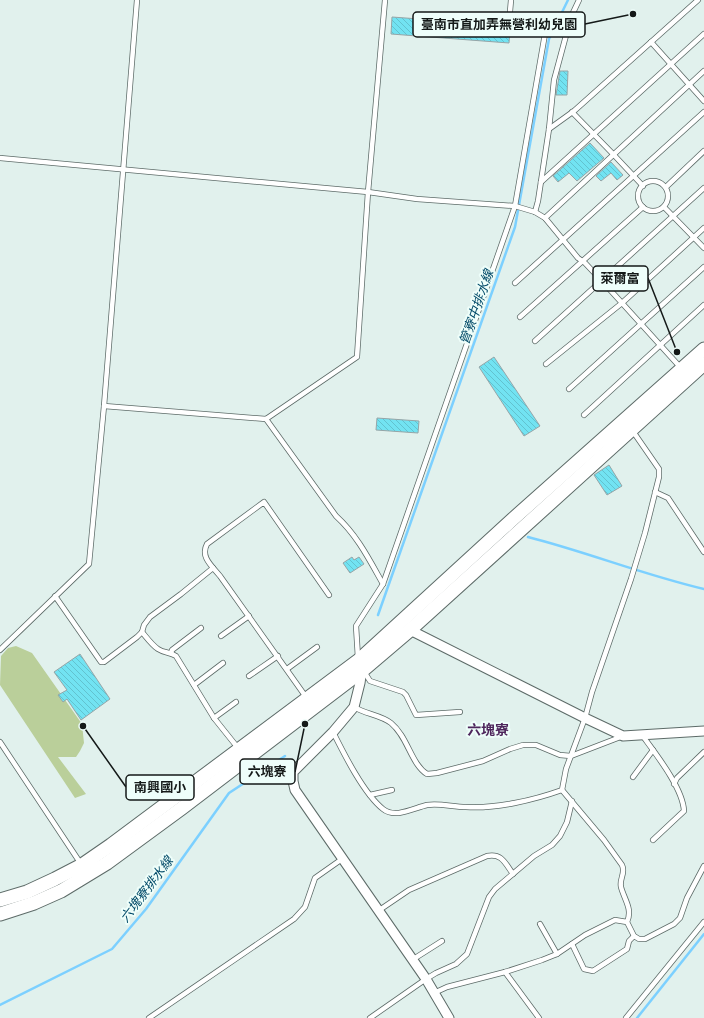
<svg xmlns="http://www.w3.org/2000/svg" width="704" height="1018" viewBox="0 0 704 1018" font-family="'PT Sans','Noto Sans TC',sans-serif">
<style>
.grass{fill:#bacf9a}
.lines{fill:none;stroke-linecap:round;stroke-linejoin:round}
.stream{stroke:#7cd0ff;stroke-width:2.5}
.building{fill:url(#building-back-hatch);stroke:#96a5a7}
.service-casing{stroke:#5d6b68;stroke-width:6}
.minor-casing{stroke:#5d6b68;stroke-width:11}
.secondary-casing{stroke:#5d6b68;stroke-width:15}
.service{stroke:#fff;stroke-width:4.5}
.minor{stroke:#fff;stroke-width:9}
.secondary{stroke:#fff;stroke-width:13}
.labels{text-anchor:middle;stroke-width:4;stroke-linejoin:round;paint-order:stroke}
.water-label{font-size:13px;font-style:italic;fill:#004967;stroke:#eefefa}
.quarter-label{font-size:14px;font-weight:bold;fill:#4e265c;stroke:#eefefa}
.leader{fill:none;stroke:#141918;stroke-width:1.5}
.callout-dot{fill:#141918;stroke:#eefefa;stroke-width:1.5}
.callout{fill:#eefefa;stroke:#141918;stroke-width:1.5}
.callout-label{font-size:13px;text-anchor:middle;font-weight:bold;fill:#141918}
</style>
<defs>
<pattern id="building-back-hatch" width="6" height="6" patternUnits="userSpaceOnUse"><rect width="6" height="6" fill="#72e3f2"/><path d="M-1 5l2 2M0 0l6 6M5-1l2 2" fill="none" stroke="#62c2cf"/></pattern>
</defs>
<rect width="100%" height="100%" fill="#e1f1ed"/>
<path class="grass" d="M16 646 32 653 82 724 84 743 80 751 76 757H58L86 794 75 798 0 685 1 656 8 648Z"/>
<g class="lines">
<g class="stream">
<path d="M528 537C587 552 644 575 704 589"/>
<path d="M378 615 515 227 549 39 568 0"/>
<path d="M0 1005 112 949 146 909 229 793 285 756"/>
<path d="M637 1018 704 934"/>
</g>
</g>
<g class="building">
<path d="M392 17 501 25V29L510 30 509 43 391 34Z"/>
<path d="M560 71H568L567 95H556Z"/>
<path d="M590 143 604 158 577 181 569 173 558 182 553 176Z"/>
<path d="M611 162 623 175 617 180 611 173 601 181 596 176Z"/>
<path d="M494 357 540 426 524 436 479 367Z"/>
<path d="M377 418 419 421 418 433 376 430Z"/>
<path d="M609 465 622 486 607 495 594 475Z"/>
<path d="M352 557 354 560 359 557 364 564 350 573 343 563Z"/>
<path d="M80 654 110 699 81 720 67 699 63 702 58 695 67 690 54 672Z"/>
</g>
<g class="lines">
<g class="service-casing">
<g id="service">
<path d="M651 42 704 101"/>
<path d="M572 112 613 154 643 186"/>
<path d="M549 129 574 111 698 0"/>
<path d="M0 158 368 192 417 199 515 206 535 212 545 218 578 258 585 263 602 281 681 368"/>
<circle cx="653" cy="196" r="15"/>
<path d="M541 182 704 34"/>
<path d="M666 187 704 151"/>
<path d="M664 207 704 248"/>
<path d="M535 212 538 201 549 129 554 80 571 17 579 0"/>
<path d="M545 218 704 71"/>
<path d="M515 283 704 112"/>
<path d="M520 317 643 207"/>
<path d="M535 341 704 188"/>
<path d="M546 364 622 303 704 228"/>
<path d="M569 389 704 267"/>
<path d="M104 406 266 419 357 357 368 192 385 0"/>
<path d="M584 415 704 305"/>
<path d="M266 419 336 516C357 535 369 559 383 584"/>
<path d="M655 492 668 498 704 552"/>
<path d="M55 596 101 662H104L137 637 142 632 144 625 150 617 181 594 213 568"/>
<path d="M142 632C147 638 152 645 158 649 164 653 170 652 176 656L214 718 238 748"/>
<path d="M221 636 249 616"/>
<path d="M0 650 89 564 104 406 137 0"/>
<path d="M171 653 172 650 201 628"/>
<path d="M358 658 356 626 383 584 515 206 546 28 531 27 509 23 511 0"/>
<path d="M287 669 317 647"/>
<path d="M363 670 370 681 403 692 406 695 416 715 460 712"/>
<path d="M249 676 278 656"/>
<path d="M194 685 223 663"/>
<path d="M306 697 220 576C212 566 200 557 207 544L264 502 329 595"/>
<path d="M354 707C365 714 381 715 391 723 408 737 411 764 427 774L437 773 483 761 510 749 523 745H536L560 755 571 756 623 736"/>
<path d="M214 718 236 702"/>
<path d="M333 732C344 754 364 794 383 809 395 819 414 808 427 805 440 803 453 807 466 807 496 809 534 800 562 790L566 769 585 718 592 692 631 579 645 533 659 477V469L632 430"/>
<path d="M642 735C655 753 683 788 684 811L653 840"/>
<path d="M0 742 81 864"/>
<path d="M633 777 653 750"/>
<path d="M674 784 677 778 704 752"/>
<path d="M562 790 604 840 622 865C626 873 619 879 621 887 624 899 633 909 627 922L634 936 639 939H645L674 924 680 918 687 898 704 866"/>
<path d="M370 795 392 790"/>
<path d="M378 911 409 890 487 856C502 853 505 863 513 874"/>
<path d="M540 924 557 954"/>
<path d="M572 944 584 969 593 971 627 949 629 941 634 936"/>
<path d="M412 960 442 941"/>
<path d="M505 972 539 1018"/>
<path d="M434 993 447 987 505 972 542 960 557 954 585 935 615 920 627 922"/>
<path d="M149 1018 294 919 305 907 315 878 342 859"/>
<path d="M370 1018 426 979 436 973 456 964 467 954 489 897 495 889 534 856 552 845 560 836 567 822 572 801"/>
<path d="M626 1018 704 922"/>
</g>
</g>
<g class="minor-casing">
<g id="minor">
<path d="M410 630 585 718 623 736 704 731"/>
<path d="M362 669 360 683 354 707 333 732 293 772V781L295 790 426 979 449 1018"/>
</g>
</g>
<g class="secondary-casing">
<g id="secondary">
<path d="M0 900 27 892 55 879 82 865 111 845 359 660 513 519 704 349"/>
<path d="M0 914 34 903 61 891 107 863 182 808 363 670 410 630 704 364"/>
</g>
</g>
<use href="#service" class="service"/>
<use href="#minor" class="minor"/>
<use href="#secondary" class="secondary"/>
</g>
<g class="labels">
<g class="water-label">
<text transform="translate(476 307) rotate(-71)" y="5">管寮中排水線</text>
<text transform="translate(146 889) rotate(-53)" y="5">六塊寮排水線</text>
</g>
<g class="quarter-label">
<text x="488" y="735">六塊寮</text>
</g>
</g>
<path class="leader" d="M633 14L585 24M677 352L648 278M305 724L295 772M83 726L126 787"/>
<g class="callout-dot">
<circle cx="633" cy="14" r="4"/>
<circle cx="677" cy="352" r="4"/>
<circle cx="305" cy="724" r="4"/>
<circle cx="83" cy="726" r="4"/>
</g>
<g class="callout">
<rect x="413" y="12" width="172" height="25" rx="4"/>
<rect x="593" y="266" width="55" height="25" rx="4"/>
<rect x="240" y="759" width="55" height="25" rx="4"/>
<rect x="126" y="775" width="68" height="25" rx="4"/>
</g>
<g class="callout-label">
<text x="499" y="29">臺南市直加弄無營利幼兒園</text>
<text x="620" y="283">萊爾富</text>
<text x="267" y="776">六塊寮</text>
<text x="160" y="792">南興國小</text>
</g>
</svg>
